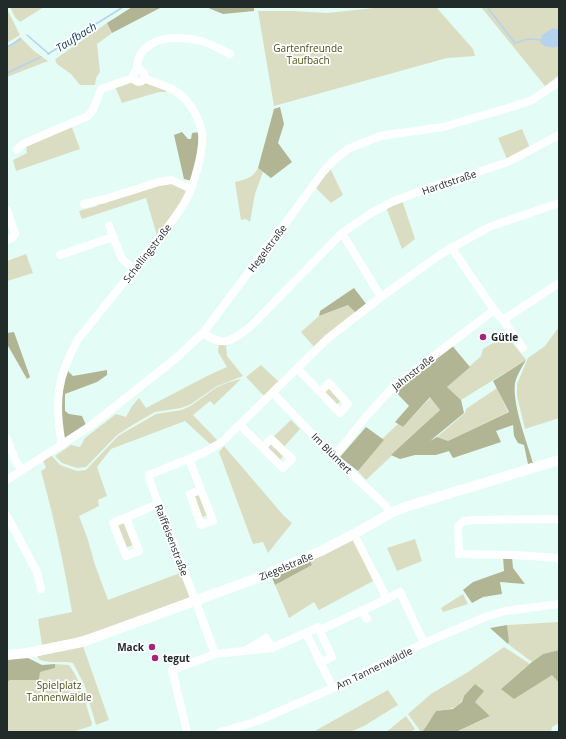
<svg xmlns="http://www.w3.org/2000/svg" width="566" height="739" viewBox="0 0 566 739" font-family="'Open Sans',sans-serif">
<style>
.green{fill:#daddc1}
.forest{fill:#b1b593}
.water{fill:#b6d2ec}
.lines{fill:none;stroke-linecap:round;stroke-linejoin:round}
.stream{stroke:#b6d2ec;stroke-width:1.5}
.minor{stroke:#fff;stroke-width:8}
.major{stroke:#fff;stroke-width:10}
.poi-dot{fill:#a1267a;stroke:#fff;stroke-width:1.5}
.labels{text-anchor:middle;stroke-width:3.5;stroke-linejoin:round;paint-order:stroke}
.park-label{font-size:10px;fill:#4b4f17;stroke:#fff}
.street-label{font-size:10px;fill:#212b29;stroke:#fff}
.poi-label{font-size:10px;font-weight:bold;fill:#212b29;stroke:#fff;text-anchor:start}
.water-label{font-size:11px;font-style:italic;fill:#063759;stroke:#fff}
</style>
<rect width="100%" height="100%" fill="#e3fdf6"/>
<g class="green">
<path d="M 10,7 L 44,7 L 20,22 L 15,17 Z"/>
<path d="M 383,7 L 436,7 L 473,49 L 475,56 L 447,58 L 274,106 L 258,11 L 293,11 L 327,13 Z"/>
<path d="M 481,7 L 559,7 L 559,29 L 553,28 L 556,47 L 559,46 L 559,75 L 545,86 Z"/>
<path d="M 7,9 L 20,35 L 7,43 Z"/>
<path d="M 107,23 L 112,33 L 97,44 L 100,72 L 96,78 L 95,85 L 80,85 L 71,74 L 57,64 L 55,60 L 57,58 Z"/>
<path d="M 20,37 L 34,51 L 48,61 L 7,77 L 7,48 Z"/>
<path d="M 132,80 L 135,83 L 141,83 L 145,80 L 167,88 L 166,92 L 159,92 L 122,103 L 115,86 Z"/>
<path d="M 71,125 L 80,149 L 16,171 L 13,160 L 27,153 L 26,145 Z"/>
<path d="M 522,129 L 530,148 L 507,159 L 498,138 Z"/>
<path d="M 258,168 L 263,172 L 255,194 L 250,222 L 246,219 L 241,220 L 235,182 C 245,180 253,178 258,168 Z"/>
<path d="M 330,168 L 343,195 L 331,203 L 315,187 Z"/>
<path d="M 172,180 L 191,189 L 158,239 L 146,198 L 82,219 L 79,211 L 97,206 L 96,201 Z"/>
<path d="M 402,200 L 415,239 L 402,249 L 386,207 Z"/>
<path d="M 26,254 L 33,273 L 7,281 L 7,261 Z"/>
<path d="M 348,305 L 357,314 L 315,348 L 301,332 L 319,316 Z"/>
<path d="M 559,327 L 559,418 L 525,429 L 517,396 L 517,384 L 528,358 L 545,346 Z"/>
<path d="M 506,335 L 526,360 L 461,400 L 447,387 L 481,356 L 483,349 Z"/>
<path d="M 219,343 L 226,343 L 227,356 L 243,376 L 217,386 L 191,404 L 181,408 L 155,412 L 134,424 L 117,435 L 86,467 L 77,468 L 62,463 L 55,456 L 71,445 L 80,447 L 85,438 L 116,414 L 126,417 L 132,406 L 139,398 L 146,408 L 209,375 L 227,367 L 218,352 Z"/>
<path d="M 261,365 L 280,383 L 265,397 L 246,377 Z"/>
<path d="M 241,379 L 214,405 L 210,401 L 193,415 L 218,441 L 210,444 L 185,421 L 111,449 L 97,467 L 107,496 L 98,500 L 99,506 L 79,516 L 88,540 L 95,565 L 108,600 L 180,573 L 190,597 L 107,628 L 76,638 L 42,645 L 38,619 L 72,612 C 64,564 54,518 41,471 L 46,468 L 43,460 L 51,455 L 60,465 L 77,471 L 86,470 L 118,436 L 156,414 L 182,410 L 192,405 L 217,387 L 229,382 Z"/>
<path d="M 329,385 L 342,400 L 335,406 L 322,392 Z"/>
<path d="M 497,388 L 508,412 L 448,441 L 437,437 L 465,413 L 466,409 Z"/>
<path d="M 431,397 L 440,410 L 366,480 L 358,471 L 384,440 L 382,439 L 398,424 L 403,427 Z"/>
<path d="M 291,420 L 300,429 L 283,448 L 272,438 Z"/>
<path d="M 271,440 L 285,454 L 278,462 L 264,448 Z"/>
<path d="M 224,446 L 284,516 L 292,523 L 268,553 L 263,542 L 253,544 L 219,452 Z"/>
<path d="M 200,493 L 208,515 L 200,518 L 192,496 Z"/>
<path d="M 124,523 L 133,545 L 125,548 L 117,526 Z"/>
<path d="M 354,539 L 373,581 L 319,610 L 314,602 L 289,618 L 275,585 L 312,565 L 310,560 Z"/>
<path d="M 415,539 L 422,561 L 397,571 L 387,548 Z"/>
<path d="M 463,594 L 468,604 L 443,612 L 441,608 Z"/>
<path d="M 559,622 L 559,650 L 543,654 L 532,662 L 508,644 L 509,641 L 507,625 Z"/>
<path d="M 83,646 L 109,720 L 96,725 L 84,684 L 73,663 C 63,660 44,665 38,658 L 38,656 Z"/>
<path d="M 504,647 L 530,664 L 501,689 L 552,675 L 559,683 L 559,723 L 552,727 L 551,732 L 457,732 L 490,716 L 475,702 L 464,696 C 459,710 449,709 436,711 C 431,718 428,728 421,732 L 408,714 L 431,694 L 468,672 Z"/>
<path d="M 55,664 L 69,665 C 82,682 85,703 92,723 L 91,726 L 72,732 L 7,732 L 7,682 L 10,680 L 39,680 L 40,672 L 55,668 Z"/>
<path d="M 388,690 L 398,705 L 364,726 L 350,732 L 313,732 Z"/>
<path d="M 406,716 L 415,729 L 410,732 L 386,732 Z"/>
</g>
<g class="forest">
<path d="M 132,7 L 162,7 L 112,33 L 107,23 Z"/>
<path d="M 206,7 L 254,7 L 254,11 L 223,14 Z"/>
<path d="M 280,107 L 284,124 L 278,143 L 292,162 L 271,178 L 258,168 L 274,109 Z"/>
<path d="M 182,132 L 188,139 L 191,139 L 192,133 L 200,132 L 199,153 L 192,181 L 184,179 L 174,135 Z"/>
<path d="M 354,288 L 367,305 L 357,314 L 348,305 L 319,316 L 320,311 Z"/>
<path d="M 14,332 L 30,377 L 27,379 L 7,344 L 7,333 Z"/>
<path d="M 450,343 L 470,367 L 447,387 L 461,400 L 464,413 L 430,441 L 437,437 L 448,441 L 509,412 L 493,381 L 526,360 C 522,367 517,375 515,383 C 512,404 527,442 533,463 L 528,464 L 524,445 L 518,443 L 514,436 L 513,425 L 496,431 L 501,442 L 453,458 L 449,451 L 436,455 L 415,455 L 400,459 L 391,455 L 440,410 L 430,397 L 403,427 L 395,422 L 409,406 L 392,388 Z"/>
<path d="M 67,370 L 73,376 L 107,370 L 107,375 L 97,382 L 65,394 L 65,411 L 69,414 L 82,416 L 86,425 L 64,440 L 60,408 L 63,385 Z"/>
<path d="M 366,427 L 384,440 L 358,471 L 340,457 Z"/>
<path d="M 503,557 L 512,557 L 513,568 L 525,584 L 500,582 L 502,594 L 483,597 L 472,603 L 463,590 L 473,582 L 504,571 Z"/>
<path d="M 310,560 L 312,565 L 275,585 L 271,575 Z"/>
<path d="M 507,625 L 509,641 L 508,644 L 490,628 Z"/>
<path d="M 559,650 L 559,683 L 552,675 L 514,699 L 501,689 L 532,662 L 543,654 Z"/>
<path d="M 26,657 L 42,665 L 55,664 L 55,668 L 40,672 L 39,680 L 10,680 L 7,682 L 7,659 Z"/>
<path d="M 475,684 L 484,691 L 475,702 L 490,716 L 456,732 L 422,732 C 428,725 431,718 436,711 L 453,709 L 462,702 L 464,696 Z"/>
</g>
<path class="water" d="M 553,28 L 559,29 L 559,46 C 554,49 545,47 540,43 L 542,35 Z"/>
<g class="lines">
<g class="stream">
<path d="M 487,7 L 515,43 L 528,39 L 541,40"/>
<path d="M 27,35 L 49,54"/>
<path d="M 7,47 L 21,39"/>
<path d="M 48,54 L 123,7"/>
<path d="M 7,73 L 41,57"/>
</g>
<g class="minor">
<circle cx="139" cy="76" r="6"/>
<path d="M 137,70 C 137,65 138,59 140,55 C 152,35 182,36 201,41 C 211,44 220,49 230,54"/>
<path d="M 17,149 L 25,143 L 88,116 L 93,110 L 101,89 L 133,78"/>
<path d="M 84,204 L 105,199 L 159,182 L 172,180 L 191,189"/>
<path d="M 7,210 L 15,234 L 12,238 L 7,240"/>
<path d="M 109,226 L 122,259 L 134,269"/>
<path d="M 342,233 L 381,297"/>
<path d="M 451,247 L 494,310 L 503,320 L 559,283"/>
<path d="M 60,255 L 113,237"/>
<path d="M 503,320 L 523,348"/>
<path d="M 203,333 C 223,348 233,341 251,326 L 342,233 L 371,213 L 392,202 L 420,191 L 508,162 L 559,135"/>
<path d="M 297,368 L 340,413 L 348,404 L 329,383 L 320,392"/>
<path d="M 273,393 L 334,457 L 385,505 L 391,513"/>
<path d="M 240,425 L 283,468 L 292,459 L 271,439 L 262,448"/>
<path d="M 7,439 L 16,462 L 22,470"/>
<path d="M 62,445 C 54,402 57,377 78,339 C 97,316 116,292 135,268 C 152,246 172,225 186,200 C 194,185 204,150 202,133 C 200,121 193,107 184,98 C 173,86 158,85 144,78"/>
<path d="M 334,457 L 364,419 L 392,388 L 494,310"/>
<path d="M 189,459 L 213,521 L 201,525 L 190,494 L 201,490"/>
<path d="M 7,480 L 93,424 L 175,359 L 203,333 L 293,213 L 323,172 L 334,160 L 348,149 L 380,136 L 443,127 L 515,106 L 532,100 L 559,82"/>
<path d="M 7,516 L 37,572 L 41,589"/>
<path d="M 126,518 L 139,551 L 126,556 L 113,523 L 158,504"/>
<path d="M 559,519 L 474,520 L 464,521 L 458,526 L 459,554 L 515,555 L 559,558"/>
<path d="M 354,534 L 387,599 L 400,592 L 424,643"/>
<path d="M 362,610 L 367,619"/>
<path d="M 320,630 L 387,599"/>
<path d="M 248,649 L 266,638 L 272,648"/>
<path d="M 215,654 L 272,648 L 306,633"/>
<path d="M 320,663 L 332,657 L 318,627 L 306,633 L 333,688"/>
<path d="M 187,732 L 172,670 L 215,654 C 194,595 170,537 149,478 L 149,475 L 203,453 L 222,442 L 327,339 L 381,297 L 441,254 L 489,227 L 559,203"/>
<path d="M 220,732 L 255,722 L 333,688 L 424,643 L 488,616 L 505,611 L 559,604"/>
</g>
<path class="major" d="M 7,655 L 27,653 L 82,642 L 260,577 L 321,551 L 354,534 L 391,513 L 405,507 L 559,460"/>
</g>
<g class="poi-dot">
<circle cx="483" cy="337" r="4"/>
<circle cx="152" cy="647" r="4"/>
<circle cx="155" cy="658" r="4"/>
</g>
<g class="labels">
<g class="park-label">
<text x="308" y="52">Gartenfreunde<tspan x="308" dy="12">Taufbach</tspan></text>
<text x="59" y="689">Spielplatz<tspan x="59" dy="12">Tannenwäldle</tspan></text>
</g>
<g class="street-label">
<text transform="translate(449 182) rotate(-19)" y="4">Hardtstraße</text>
<text transform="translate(267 248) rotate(-53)" y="4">Hegelstraße</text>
<text transform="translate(147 253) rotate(-52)" y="4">Schellingstraße</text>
<text transform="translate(413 372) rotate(-38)" y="4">Jahnstraße</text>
<text transform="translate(332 453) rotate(45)" y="4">Im Blümert</text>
<text transform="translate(172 540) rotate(69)" y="4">Raiffeisenstraße</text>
<text transform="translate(286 566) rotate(-23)" y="4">Ziegelstraße</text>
<text transform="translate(374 668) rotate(-26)" y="4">Am Tannenwäldle</text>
</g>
<g class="poi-label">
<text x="491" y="341">Gütle</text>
<text x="144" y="651" text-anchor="end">Mack</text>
<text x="163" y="662">tegut</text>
</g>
<g class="water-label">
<text transform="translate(76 37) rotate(-32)" y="4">Taufbach</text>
</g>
</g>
<rect width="566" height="739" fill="none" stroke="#212b29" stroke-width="16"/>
</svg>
